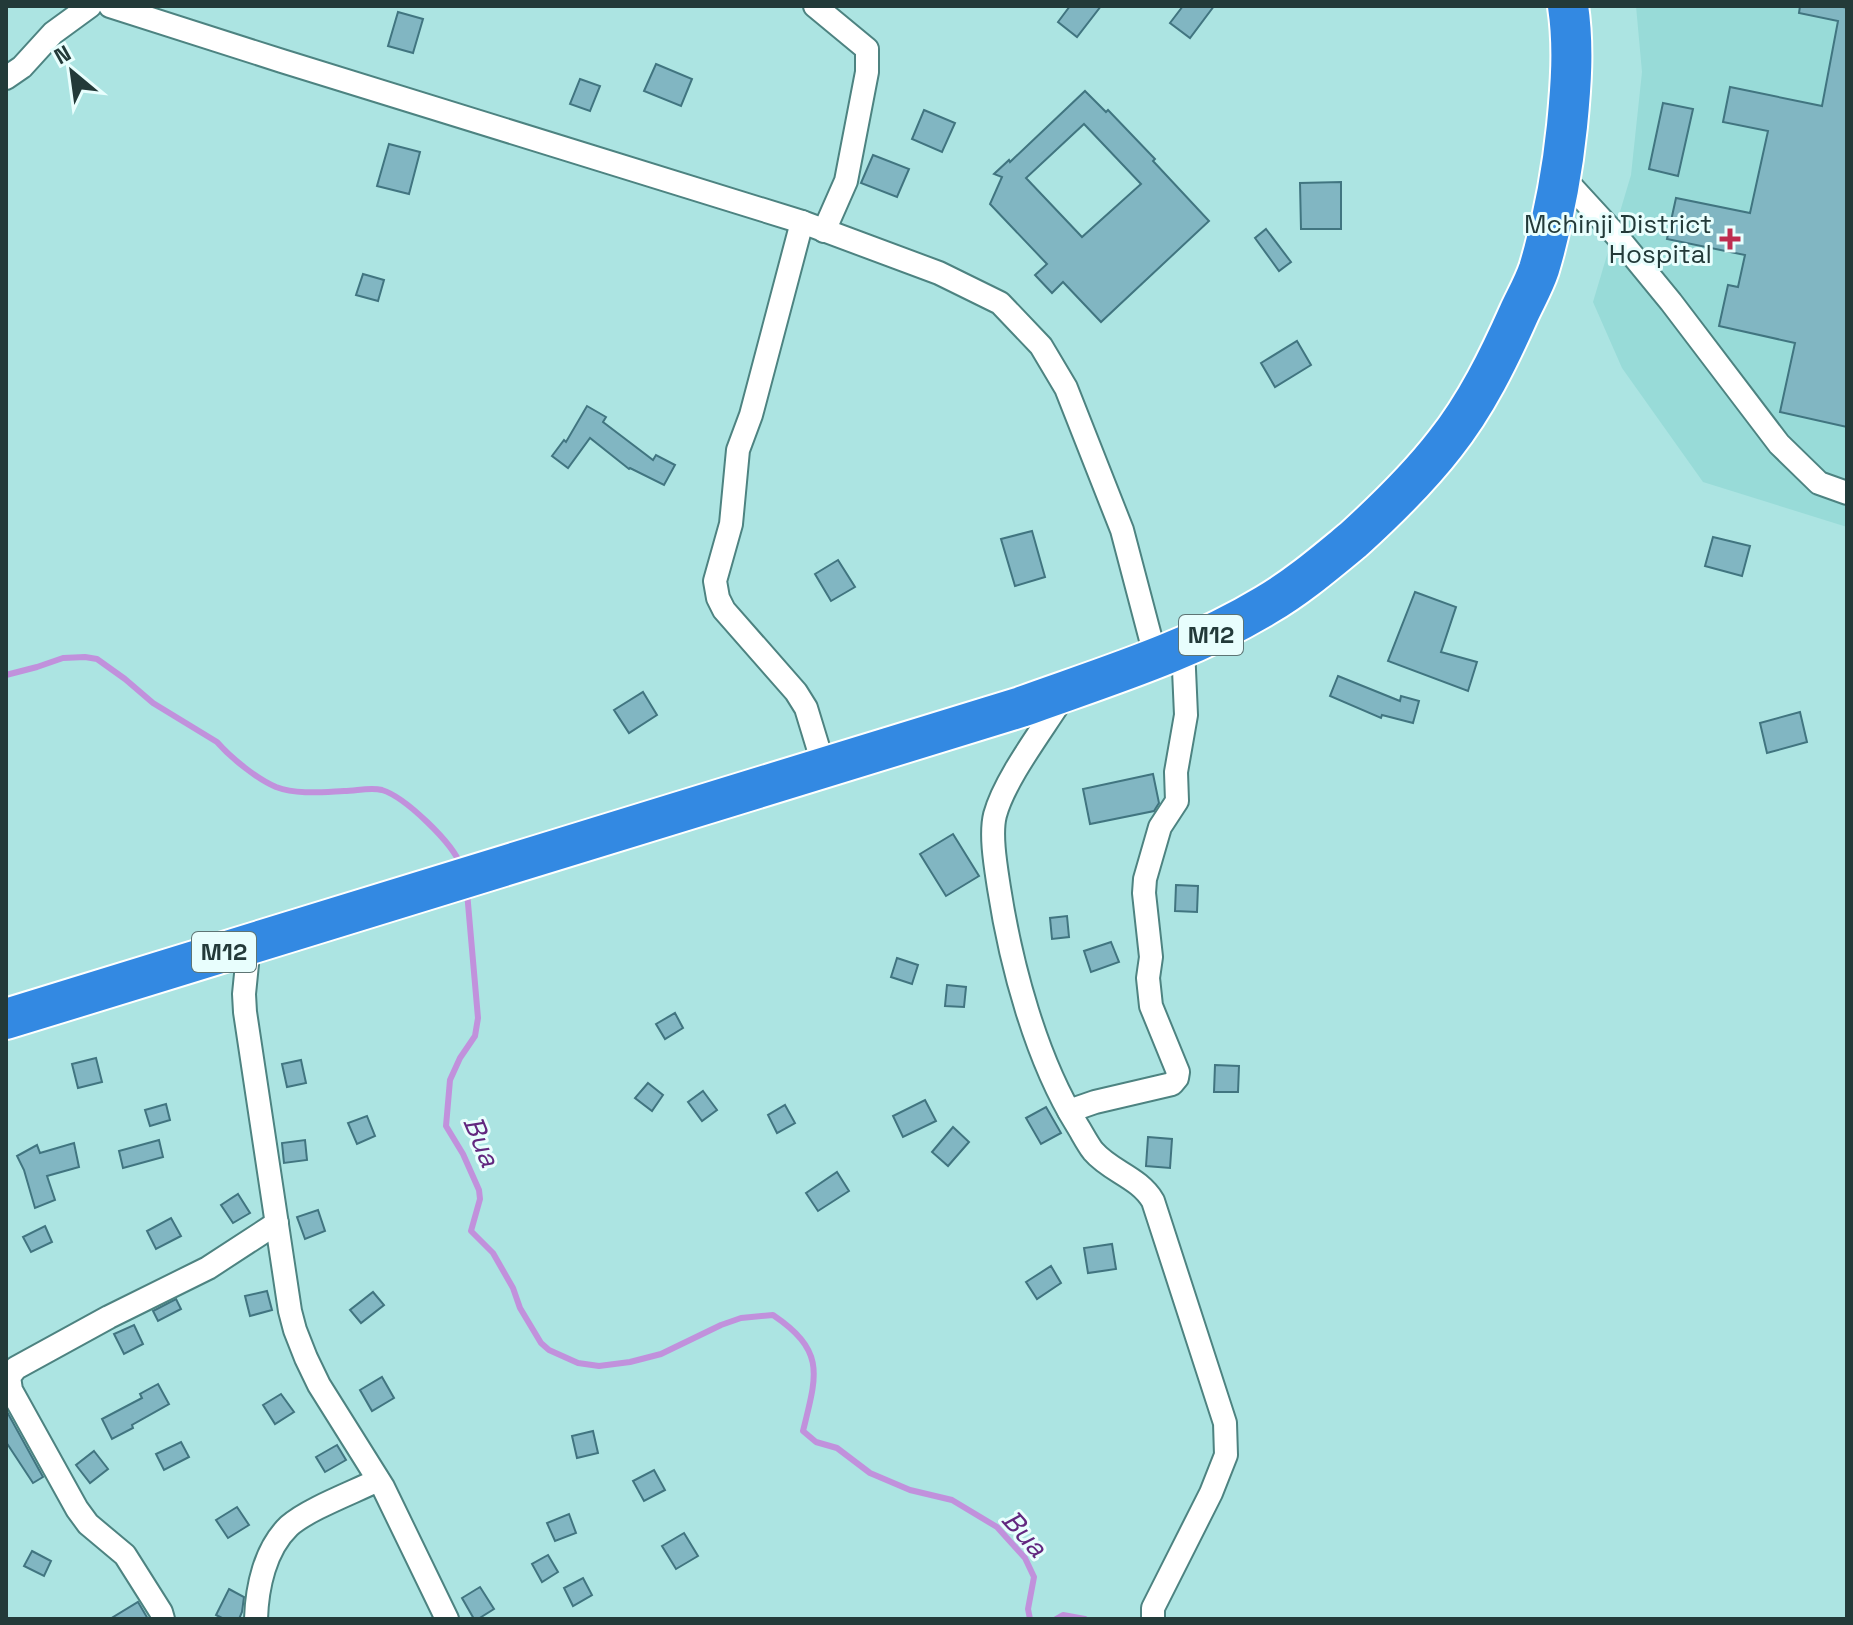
<svg xmlns="http://www.w3.org/2000/svg" width="1853" height="1625" viewBox="0 0 1853 1625" font-family="'Space Grotesk',sans-serif">
<style>
.built{fill:#98dbd8}
.lines{fill:none;stroke-linecap:round;stroke-linejoin:round}
.stream{stroke:#c191dc;stroke-width:6}
.building{fill:#81b6c2;stroke:#417580;stroke-width:2;fill-rule:evenodd}
.street-casing{stroke:#4d8381;stroke-width:26}
.highway-casing{stroke:#fff;stroke-width:44}
.street{stroke:#fff;stroke-width:22}
.highway{stroke:#3389e2;stroke-width:40}
.poi-dot{fill:#be2e50;stroke:#e8fefd;stroke-width:3}
.labels{text-anchor:middle;stroke-width:6;stroke-linejoin:round;paint-order:stroke}
.shield{fill:#e8fefd;stroke:#5e7574;stroke-width:2}
.shield-label{font-size:24px;font-weight:bold;fill:#233a39}
.poi-label{font-size:26px;fill:#233a39;stroke:#e8fefd;text-anchor:end}
.water-label{font-size:28px;font-style:italic;fill:#62277f;stroke:#e8fefd}
</style>
<rect width="100%" height="100%" fill="#ace4e2"/>
<path class="built" d="M 1636,6 L 1847,6 L 1847,527 L 1703,482 L 1622,368 L 1593,302 L 1631,175 L 1642,72 Z"/>
<g class="lines">
<g class="stream">
<path d="M 6,675 L 37,667 L 63,658 L 85,657 L 97,659 L 125,679 L 153,703 L 217,742 C 231,758 257,779 276,787 C 297,795 323,792 344,791 C 356,791 370,787 382,790 C 405,797 453,843 461,866"/>
<path d="M 467,892 L 478,1018 L 475,1036 L 460,1058 L 450,1080 L 446,1126 L 463,1154 L 479,1190 L 480,1199 L 471,1231 L 493,1253 L 513,1288 L 520,1308 L 541,1343 L 549,1350 L 578,1363 L 599,1366 L 630,1362 L 661,1354 L 721,1325 L 741,1318 L 773,1315 C 826,1351 817,1374 803,1431 L 816,1442 L 837,1448 L 870,1473 L 910,1490 L 952,1500 L 997,1527 L 1025,1558 L 1034,1577 L 1028,1609 L 1030,1619"/>
<path d="M 1056,1619 L 1063,1615 L 1085,1619"/>
</g>
</g>
<g class="building">
<path d="M 1070,6 L 1101,6 L 1077,37 L 1058,22 Z"/>
<path d="M 1183,6 L 1214,6 L 1190,38 L 1170,23 Z"/>
<path d="M 1800,6 L 1839,6 L 1847,8 L 1847,427 L 1780,412 L 1795,343 L 1719,326 L 1728,285 L 1738,287 L 1745,255 L 1667,239 L 1676,198 L 1750,213 L 1768,131 L 1723,122 L 1730,87 L 1822,106 L 1838,21 L 1799,13 Z"/>
<path d="M 398,12 L 423,19 L 413,53 L 388,46 Z"/>
<path d="M 656,64 L 692,79 L 681,106 L 644,91 Z"/>
<path d="M 580,79 L 600,86 L 590,111 L 570,104 Z"/>
<path d="M 1085,91 L 1106,112 L 1108,110 L 1155,159 L 1153,161 L 1209,221 L 1101,322 L 1063,282 L 1052,293 L 1035,275 L 1047,264 L 990,204 L 1002,177 L 994,174 L 1009,160 L 1010,162 ZM 1084,124 L 1141,184 L 1082,237 L 1026,178 Z"/>
<path d="M 1663,103 L 1693,109 L 1678,176 L 1649,169 Z"/>
<path d="M 924,110 L 955,123 L 942,152 L 912,139 Z"/>
<path d="M 389,144 L 420,152 L 409,194 L 377,186 Z"/>
<path d="M 873,155 L 909,169 L 897,197 L 861,183 Z"/>
<path d="M 1341,182 L 1341,229 L 1301,229 L 1300,183 Z"/>
<path d="M 1266,229 L 1291,262 L 1279,271 L 1255,238 Z"/>
<path d="M 363,274 L 384,280 L 378,301 L 356,295 Z"/>
<path d="M 1297,341 L 1311,365 L 1275,387 L 1261,363 Z"/>
<path d="M 587,406 L 606,417 L 603,422 L 653,460 L 656,455 L 675,465 L 664,485 L 630,468 L 629,469 L 590,438 L 568,468 L 552,456 L 564,440 L 566,442 Z"/>
<path d="M 1032,531 L 1045,577 L 1015,586 L 1001,539 Z"/>
<path d="M 1713,537 L 1750,546 L 1742,576 L 1705,566 Z"/>
<path d="M 838,560 L 855,587 L 831,601 L 815,574 Z"/>
<path d="M 1415,592 L 1456,607 L 1441,652 L 1477,662 L 1468,691 L 1388,661 Z"/>
<path d="M 1338,676 L 1400,701 L 1401,696 L 1419,701 L 1413,723 L 1382,715 L 1381,718 L 1330,696 Z"/>
<path d="M 643,692 L 657,715 L 629,733 L 614,710 Z"/>
<path d="M 1800,712 L 1807,742 L 1767,753 L 1760,723 Z"/>
<path d="M 1153,774 L 1159,803 L 1154,811 L 1090,824 L 1083,789 Z"/>
<path d="M 953,834 L 979,876 L 946,896 L 920,854 Z"/>
<path d="M 1176,885 L 1198,886 L 1197,912 L 1175,911 Z"/>
<path d="M 1067,916 L 1069,937 L 1052,939 L 1050,918 Z"/>
<path d="M 1111,942 L 1119,962 L 1091,972 L 1084,951 Z"/>
<path d="M 897,958 L 918,965 L 912,984 L 891,977 Z"/>
<path d="M 947,985 L 966,987 L 964,1007 L 945,1006 Z"/>
<path d="M 675,1013 L 683,1028 L 665,1039 L 656,1024 Z"/>
<path d="M 96,1058 L 102,1082 L 78,1088 L 72,1064 Z"/>
<path d="M 301,1060 L 306,1083 L 287,1087 L 282,1064 Z"/>
<path d="M 1215,1065 L 1239,1066 L 1238,1092 L 1214,1092 Z"/>
<path d="M 648,1083 L 663,1095 L 652,1111 L 635,1098 Z"/>
<path d="M 703,1091 L 717,1110 L 702,1121 L 688,1102 Z"/>
<path d="M 925,1100 L 936,1121 L 903,1137 L 893,1116 Z"/>
<path d="M 166,1104 L 170,1120 L 150,1126 L 145,1110 Z"/>
<path d="M 785,1105 L 795,1123 L 777,1133 L 768,1115 Z"/>
<path d="M 1046,1107 L 1061,1133 L 1041,1144 L 1026,1118 Z"/>
<path d="M 367,1116 L 375,1136 L 357,1144 L 348,1123 Z"/>
<path d="M 953,1127 L 969,1142 L 948,1166 L 932,1152 Z"/>
<path d="M 1148,1137 L 1172,1139 L 1170,1168 L 1146,1166 Z"/>
<path d="M 159,1140 L 163,1157 L 123,1168 L 119,1151 Z"/>
<path d="M 305,1140 L 307,1160 L 284,1163 L 282,1143 Z"/>
<path d="M 74,1143 L 79,1167 L 47,1176 L 55,1200 L 35,1208 L 24,1170 L 17,1156 L 37,1145 L 40,1153 Z"/>
<path d="M 837,1172 L 849,1191 L 818,1211 L 806,1193 Z"/>
<path d="M 238,1194 L 250,1213 L 233,1223 L 221,1205 Z"/>
<path d="M 318,1210 L 325,1231 L 305,1239 L 297,1217 Z"/>
<path d="M 171,1218 L 181,1236 L 156,1249 L 147,1231 Z"/>
<path d="M 45,1226 L 52,1242 L 31,1252 L 23,1237 Z"/>
<path d="M 1112,1244 L 1116,1269 L 1088,1273 L 1084,1248 Z"/>
<path d="M 1051,1266 L 1061,1283 L 1037,1299 L 1026,1282 Z"/>
<path d="M 267,1291 L 272,1310 L 250,1316 L 245,1296 Z"/>
<path d="M 373,1292 L 384,1305 L 361,1323 L 350,1310 Z"/>
<path d="M 176,1299 L 181,1309 L 158,1321 L 153,1311 Z"/>
<path d="M 134,1325 L 143,1344 L 124,1354 L 114,1334 Z"/>
<path d="M 382,1377 L 394,1398 L 372,1411 L 360,1390 Z"/>
<path d="M 158,1384 L 169,1404 L 132,1425 L 133,1428 L 112,1439 L 102,1419 L 142,1398 L 140,1394 Z"/>
<path d="M 281,1394 L 294,1412 L 275,1424 L 263,1405 Z"/>
<path d="M 6,1410 L 43,1477 L 33,1483 L 6,1442 Z"/>
<path d="M 593,1431 L 598,1453 L 577,1458 L 572,1436 Z"/>
<path d="M 181,1442 L 189,1457 L 164,1470 L 156,1454 Z"/>
<path d="M 337,1445 L 346,1460 L 325,1472 L 316,1457 Z"/>
<path d="M 94,1451 L 108,1469 L 90,1483 L 76,1465 Z"/>
<path d="M 654,1470 L 665,1490 L 644,1501 L 633,1481 Z"/>
<path d="M 237,1507 L 249,1525 L 228,1538 L 216,1520 Z"/>
<path d="M 569,1514 L 576,1533 L 555,1541 L 547,1523 Z"/>
<path d="M 684,1533 L 698,1556 L 676,1569 L 662,1546 Z"/>
<path d="M 32,1551 L 51,1561 L 44,1576 L 24,1566 Z"/>
<path d="M 548,1555 L 558,1572 L 542,1582 L 532,1564 Z"/>
<path d="M 583,1578 L 592,1595 L 573,1606 L 564,1588 Z"/>
<path d="M 480,1587 L 494,1609 L 478,1619 L 474,1619 L 462,1598 Z"/>
<path d="M 229,1589 L 244,1597 L 242,1612 L 239,1619 L 224,1619 L 216,1615 Z"/>
<path d="M 138,1602 L 148,1619 L 110,1619 Z"/>
</g>
<g class="lines">
<defs>
<g id="street">
<path d="M 110,6 L 282,61 L 802,222 L 939,273 L 1000,303 L 1041,346 L 1066,388 L 1122,530 L 1156,659"/>
<path d="M 815,6 L 867,49 L 867,72 L 846,181 L 824,231"/>
<path d="M 6,78 L 22,67 L 53,33 L 90,6"/>
<path d="M 1560,174 L 1616,235 L 1671,302 L 1779,444 L 1819,483 L 1847,493"/>
<path d="M 802,222 L 751,415 L 738,450 L 731,524 L 715,581 L 718,598 L 724,610 L 796,692 L 806,708 L 824,767"/>
<path d="M 1065,694 C 1044,728 1005,778 995,815 C 990,835 996,868 999,888 C 1011,965 1036,1059 1077,1125 C 1082,1133 1087,1143 1093,1151 C 1111,1172 1139,1177 1153,1201 L 1225,1423 L 1226,1455 L 1211,1493 L 1153,1608 L 1153,1619"/>
<path d="M 249,944 L 244,994 L 245,1012 L 290,1311 L 295,1330 L 306,1358 L 319,1385 L 383,1487 L 447,1619"/>
<path d="M 1069,1111 L 1095,1102 L 1172,1084 L 1177,1078 L 1178,1072 L 1151,1006 L 1148,978 L 1151,957 L 1144,893 L 1145,879 L 1160,827 L 1177,801 L 1176,772 L 1186,715 L 1183,647"/>
<path d="M 163,1619 L 161,1612 L 125,1555 L 88,1524 L 77,1509 L 11,1390 L 9,1377 L 16,1368 L 109,1317 L 208,1268 L 277,1223"/>
<path d="M 256,1619 C 257,1587 265,1549 289,1526 C 308,1509 354,1492 378,1480"/>
</g>
<path id="highway" d="M 6,1019 L 1021,707 C 1104,677 1190,651 1266,605 C 1297,587 1325,563 1353,540 C 1386,510 1418,479 1445,444 C 1476,405 1499,358 1519,313 C 1526,298 1534,284 1539,269 C 1553,222 1562,174 1567,126 C 1571,86 1574,46 1568,6"/>
</defs>
<use href="#street" class="street-casing"/>
<use href="#highway" class="highway-casing"/>
<use href="#street" class="street"/>
<use href="#highway" class="highway"/>
</g>
<path class="poi-dot" d="M1726 227h8v8h8v8h-8v8h-8v-8h-8v-8h8z"/>
<g class="labels">
<g class="shield">
<rect x="1179" y="615" width="64" height="40" rx="6"/>
<rect x="192" y="932" width="64" height="40" rx="6"/>
</g>
<g class="shield-label">
<text x="1211" y="643">M12</text>
<text x="224" y="960">M12</text>
</g>
<g class="poi-label">
<text x="1712" y="233">Mchinji District<tspan x="1712" dy="30">Hospital</tspan></text>
</g>
<g class="water-label">
<text transform="translate(482 1141) rotate(67)" y="10">Bua</text>
<text transform="translate(1025 1533) rotate(48)" y="10">Bua</text>
</g>
</g>
<rect width="1853" height="1625" fill="none" stroke="#233a39" stroke-width="16"/>
<g transform="translate(72 72) rotate(331)" stroke="#e8fefd" stroke-width="6" paint-order="stroke">
<path d="M0-6L14 30L0 20L-14 30Z" fill="#233a39"/>
<text y="-12" font-size="22" font-weight="bold" text-anchor="middle" fill="#233a39">N</text>
</g>
</svg>
